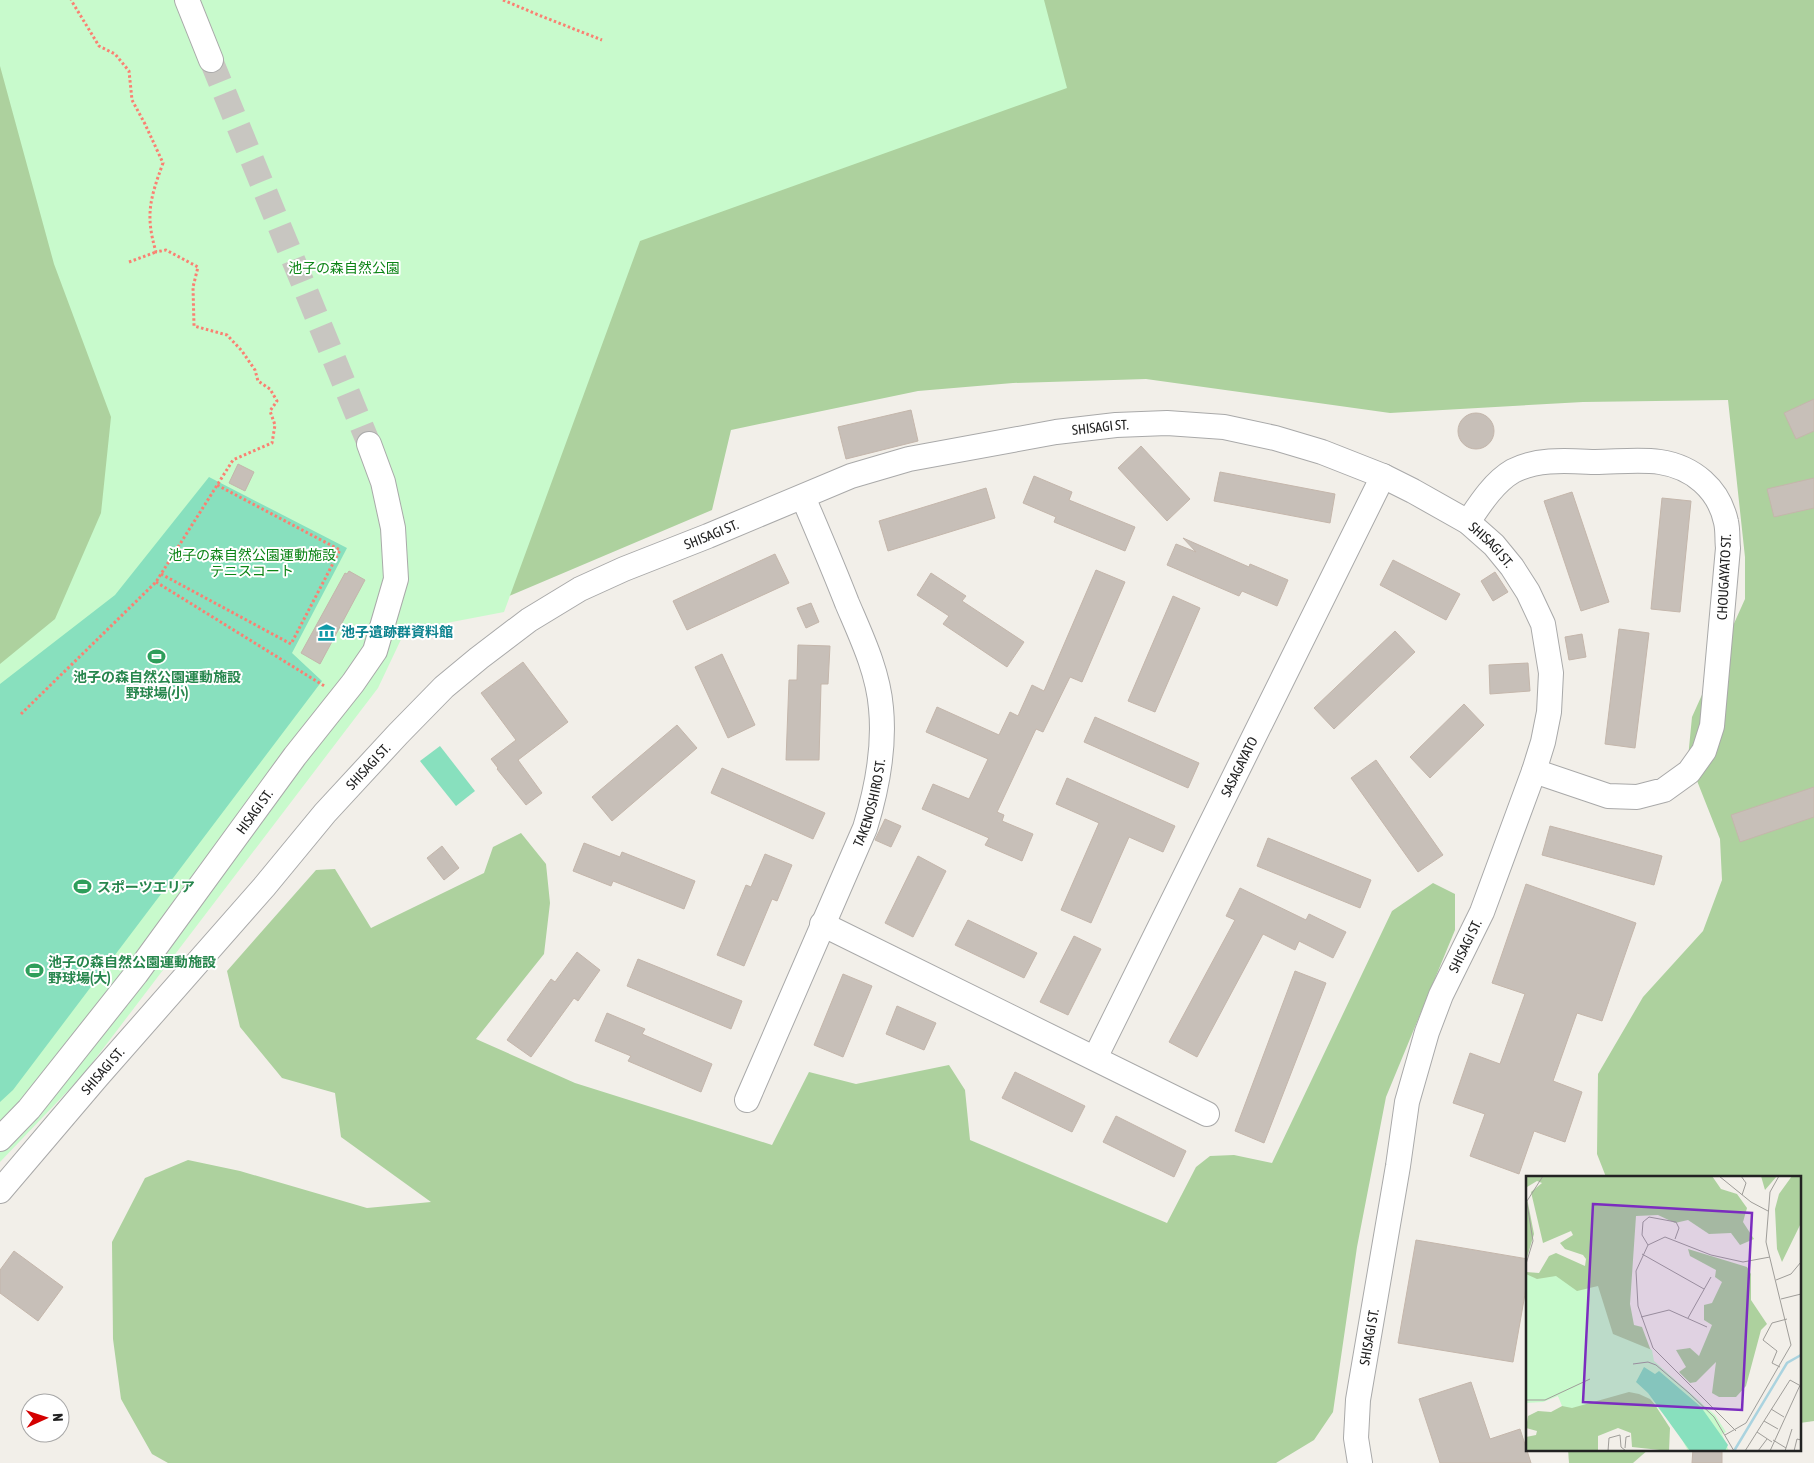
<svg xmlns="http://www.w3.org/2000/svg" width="1814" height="1463" viewBox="0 0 1814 1463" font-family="'Asap Condensed','Noto Sans JP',sans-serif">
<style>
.forest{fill:#add19e}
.park{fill:#c8facc}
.pitch{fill:#88e0be}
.building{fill:#c7bfb8;stroke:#c4b6ab}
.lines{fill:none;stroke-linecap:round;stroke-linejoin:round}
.minor-tunnel{stroke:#c8c6c1;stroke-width:24;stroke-dasharray:24 12;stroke-linecap:butt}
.minor-casing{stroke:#a9a9a9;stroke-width:26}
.path{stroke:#fa8072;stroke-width:3;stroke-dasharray:2.5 2.5;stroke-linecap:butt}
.minor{stroke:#fff;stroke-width:24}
.labels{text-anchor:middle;stroke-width:4;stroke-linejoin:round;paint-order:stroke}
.park-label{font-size:14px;fill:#0c8416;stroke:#fff}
.street-label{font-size:14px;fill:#222;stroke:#fff}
.culture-label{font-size:14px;font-weight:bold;fill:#0d838f;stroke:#fff;text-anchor:start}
.leisure-label{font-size:14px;font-weight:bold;fill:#27864d;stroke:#fff;text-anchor:start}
.inset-river{fill:none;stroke:#aad3df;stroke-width:2.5}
.inset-road{fill:none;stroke:#9f9d99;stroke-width:1}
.view{fill:#7b2cbf;fill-opacity:0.15;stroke:#7b2cbf;stroke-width:2.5}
.inset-edge{fill:none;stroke:#222;stroke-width:2.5}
</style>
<rect width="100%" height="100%" fill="#f2efe9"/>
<g class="forest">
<path d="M 0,0 L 1814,0 L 1814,1421 L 1800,1423 L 1800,1177 L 1606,1177 L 1597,1154 L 1598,1074 L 1643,997 L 1703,931 L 1722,880 L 1720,839 L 1688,758 L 1692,717 L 1745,599 L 1745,557 L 1728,400 L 1583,402 L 1390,413 L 1146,379 L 1013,383 L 918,391 L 731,430 L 712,510 L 500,600 L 102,599 L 0,677 Z"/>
<path d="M 521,833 L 546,864 L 550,903 L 544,954 L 476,1039 L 575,1083 L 772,1145 L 809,1072 L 856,1084 L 949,1065 L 965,1090 L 970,1140 L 1167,1223 L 1196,1167 L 1210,1156 L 1234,1155 L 1272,1163 L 1392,911 L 1433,883 L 1455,894 L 1455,930 L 1386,1097 L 1357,1247 L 1333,1412 L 1314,1440 L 1276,1463 L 168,1463 L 152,1454 L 121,1399 L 113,1339 L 112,1242 L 145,1178 L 188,1160 L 240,1171 L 367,1208 L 431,1202 L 341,1137 L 335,1093 L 282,1078 L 240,1027 L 227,971 L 316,870 L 335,869 L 371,928 L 484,873 L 493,847 Z"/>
<path d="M 1568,1449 L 1649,1449 L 1633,1463 L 1569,1463 Z"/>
</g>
<path class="park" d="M 0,0 L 1044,0 L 1067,88 L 640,241 L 504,612 L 405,631 L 378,688 L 83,1075 L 0,1162 L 0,664 L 55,619 L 101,513 L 111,417 L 54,264 L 0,66 Z"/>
<g class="pitch">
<path d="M 209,477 L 347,548 L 292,653 L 322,681 L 13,1090 L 0,1102 L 0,684 L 115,595 Z"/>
<path d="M 440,746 L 475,791 L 456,806 L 420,761 Z"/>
</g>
<g class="building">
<path d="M 1814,399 L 1814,431 L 1796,439 L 1784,413 Z"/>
<path d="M 911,410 L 918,441 L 846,459 L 838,427 Z"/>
<circle cx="1476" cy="431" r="18"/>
<path d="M 1141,446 L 1190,499 L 1167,521 L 1118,468 Z"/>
<path d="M 238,464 L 254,472 L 245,491 L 229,483 Z"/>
<path d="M 1220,472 L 1335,494 L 1330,523 L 1214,501 Z"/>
<path d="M 1034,476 L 1072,492 L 1069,500 L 1135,527 L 1125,551 L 1054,522 L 1056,517 L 1023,503 Z"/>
<path d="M 1814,478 L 1814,508 L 1774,517 L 1767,489 Z"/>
<path d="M 986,488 L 995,518 L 888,551 L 879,521 Z"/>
<path d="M 1572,492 L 1609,602 L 1581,611 L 1544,501 Z"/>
<path d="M 1662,498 L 1691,501 L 1680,612 L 1651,609 Z"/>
<path d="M 1183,538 L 1249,567 L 1250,564 L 1288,580 L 1277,606 L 1242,591 L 1239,596 L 1167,565 L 1176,544 L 1196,552 Z"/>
<path d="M 775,554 L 789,583 L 687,630 L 673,601 Z"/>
<path d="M 1393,560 L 1460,594 L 1446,620 L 1380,585 Z"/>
<path d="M 1096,570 L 1125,582 L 1082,682 L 1070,677 L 1043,732 L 1036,729 L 997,812 L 1004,815 L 1002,821 L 1033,834 L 1022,861 L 985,845 L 989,838 L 922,809 L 933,784 L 969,799 L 988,759 L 926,732 L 937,707 L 999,735 L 1010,712 L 1018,716 L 1032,685 L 1044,691 Z"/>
<path d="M 349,571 L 365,580 L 320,664 L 301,653 L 345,573 L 347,574 Z"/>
<path d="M 1495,572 L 1508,592 L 1493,601 L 1481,581 Z"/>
<path d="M 931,573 L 966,596 L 962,601 L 1024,642 L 1007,667 L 943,624 L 949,616 L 917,595 Z"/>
<path d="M 1173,596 L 1200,608 L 1155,712 L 1128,701 Z"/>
<path d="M 811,603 L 819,622 L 806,628 L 797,608 Z"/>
<path d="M 1619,629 L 1649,633 L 1635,748 L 1605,744 Z"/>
<path d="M 1395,631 L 1415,652 L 1334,729 L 1314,708 Z"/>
<path d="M 1582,634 L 1586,657 L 1569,660 L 1565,637 Z"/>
<path d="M 798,645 L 830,646 L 828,684 L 821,684 L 819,760 L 786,760 L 789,680 L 797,680 Z"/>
<path d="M 722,654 L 755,725 L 728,738 L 695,667 Z"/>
<path d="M 523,662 L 568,722 L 518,760 L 542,793 L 526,805 L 497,769 L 498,768 L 491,759 L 516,740 L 481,693 Z"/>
<path d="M 1528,663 L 1530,691 L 1490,694 L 1489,665 Z"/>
<path d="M 1464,704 L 1484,725 L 1430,778 L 1410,757 Z"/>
<path d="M 1095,717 L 1199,763 L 1188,788 L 1084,742 Z"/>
<path d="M 677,725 L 697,748 L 612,821 L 592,797 Z"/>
<path d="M 1376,760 L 1443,855 L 1418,872 L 1351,778 Z"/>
<path d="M 722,768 L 825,813 L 813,839 L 711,793 Z"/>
<path d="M 1067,778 L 1175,826 L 1163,852 L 1129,837 L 1091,923 L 1061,910 L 1099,823 L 1056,804 Z"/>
<path d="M 1814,787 L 1814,817 L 1740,842 L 1731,815 Z"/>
<path d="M 885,819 L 901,826 L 891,847 L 875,840 Z"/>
<path d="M 1550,826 L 1662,856 L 1654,885 L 1542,855 Z"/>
<path d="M 1268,838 L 1371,880 L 1360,908 L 1257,866 Z"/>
<path d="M 584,843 L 620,857 L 622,852 L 695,881 L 684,909 L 613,881 L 611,886 L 573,871 Z"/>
<path d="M 442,846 L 459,868 L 444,880 L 427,858 Z"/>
<path d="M 765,854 L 792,865 L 777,901 L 772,899 L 744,966 L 717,955 L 746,885 L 751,887 Z"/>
<path d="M 918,856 L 946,871 L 913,937 L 885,923 Z"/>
<path d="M 1526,884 L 1636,923 L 1602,1021 L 1577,1013 L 1553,1081 L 1582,1092 L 1565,1142 L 1534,1131 L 1519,1174 L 1470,1156 L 1485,1114 L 1453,1103 L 1470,1053 L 1500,1064 L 1525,994 L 1492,983 Z"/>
<path d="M 1240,888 L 1306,920 L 1309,914 L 1346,932 L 1333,958 L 1299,941 L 1295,950 L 1263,934 L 1197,1057 L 1169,1042 L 1235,920 L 1226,916 Z"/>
<path d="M 968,920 L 1037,953 L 1024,978 L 955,945 Z"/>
<path d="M 1074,936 L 1101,949 L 1068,1015 L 1040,1002 Z"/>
<path d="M 577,952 L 600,970 L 578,1001 L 574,998 L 531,1057 L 507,1040 L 551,979 L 555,982 Z"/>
<path d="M 638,959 L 742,1001 L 731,1029 L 627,986 Z"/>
<path d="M 1295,971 L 1326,983 L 1264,1143 L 1235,1131 Z"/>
<path d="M 843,974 L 872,986 L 843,1057 L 814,1045 Z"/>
<path d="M 897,1006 L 936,1023 L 924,1050 L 886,1034 Z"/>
<path d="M 607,1013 L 645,1029 L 642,1034 L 712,1064 L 701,1092 L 628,1061 L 631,1056 L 595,1041 Z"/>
<path d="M 1015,1072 L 1085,1106 L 1072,1132 L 1002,1098 Z"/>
<path d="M 1116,1116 L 1186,1151 L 1174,1177 L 1103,1142 Z"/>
<path d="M 1416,1240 L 1528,1259 L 1528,1277 L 1513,1362 L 1398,1343 Z"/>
<path d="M 14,1251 L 63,1287 L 38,1321 L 0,1293 L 0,1270 Z"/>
<path d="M 1471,1382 L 1490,1439 L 1520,1429 L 1531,1463 L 1440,1463 L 1419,1399 Z"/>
<path d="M 1693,1449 L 1722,1449 L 1722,1463 L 1692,1463 Z"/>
</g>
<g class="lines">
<path class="minor-tunnel" d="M 211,60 L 369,444"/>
<defs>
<g id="minor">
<path d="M 187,0 L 211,60"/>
<path d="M 1468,522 C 1480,504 1494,482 1513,471 C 1538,458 1569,461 1595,462 C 1616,462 1639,459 1660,462 C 1693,467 1719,489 1726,522 C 1728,530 1727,540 1728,548 L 1712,726 L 1704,751 L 1689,772 L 1664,790 L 1637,797 L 1608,796 L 1534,771"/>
<path d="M 822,924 L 1207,1114"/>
<path id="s1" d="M 1095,1058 L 1383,476"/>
<path id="s2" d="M 747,1100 L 865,828 C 877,789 885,749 881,708 C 878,671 861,636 847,603 C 833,567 818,532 803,497"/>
<path id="s3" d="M 0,1139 L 29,1109 L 136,974 L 295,756 L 353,683 L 375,651 L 396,579 L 393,528 L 383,482 L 369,444"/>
<path id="s4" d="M 0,1191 L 97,1077 L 264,887 L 325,813 L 398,734 L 444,687 L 479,658 L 529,620 L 580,589 L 624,569 L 708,536 L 851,476 L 909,459 L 1056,432 L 1116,425 L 1167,423 L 1224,427 L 1275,438 L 1322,452 L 1383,476 L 1413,491 L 1468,522 L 1494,545 L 1512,567 L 1528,592 L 1543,624 L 1551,673 L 1549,712 L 1543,742 L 1534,771 L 1482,912 L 1441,995 L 1427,1032 L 1407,1102 L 1398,1166 L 1358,1400 L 1356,1438 L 1360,1463"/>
</g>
</defs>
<use href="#minor" class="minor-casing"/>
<g class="path">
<path d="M 503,0 L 541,16 L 602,40"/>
<path d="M 129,262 L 156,252"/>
<path d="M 161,574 L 291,644 L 340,550 L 217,485"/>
<path d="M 156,582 L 326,687"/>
<path d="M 21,714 L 156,582 L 233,460 L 272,443 L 275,425 L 270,411 L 277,401 L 270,389 L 258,381 L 255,370 L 242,351 L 227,335 L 194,326 L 193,287 L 198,267 L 166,250 L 156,252 C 145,215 150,199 163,163 L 145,124 L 132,100 L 129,71 L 115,54 L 99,46 L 71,0"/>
</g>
<use href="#minor" class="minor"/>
</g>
<defs>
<symbol id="museum-bare" viewBox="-9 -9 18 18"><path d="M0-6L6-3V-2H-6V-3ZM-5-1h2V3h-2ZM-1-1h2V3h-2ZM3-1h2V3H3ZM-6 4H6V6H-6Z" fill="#0f9aa8" stroke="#fff" stroke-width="2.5" paint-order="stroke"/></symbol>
<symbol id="stadium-bare" viewBox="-9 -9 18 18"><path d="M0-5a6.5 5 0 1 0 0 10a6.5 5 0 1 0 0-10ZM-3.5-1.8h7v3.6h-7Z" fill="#2e9e5b" stroke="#fff" stroke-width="2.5" paint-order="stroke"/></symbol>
</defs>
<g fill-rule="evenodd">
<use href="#museum-bare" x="314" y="620" width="25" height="25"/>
<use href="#stadium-bare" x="144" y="644" width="25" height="25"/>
<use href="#stadium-bare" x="70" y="874" width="25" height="25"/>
<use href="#stadium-bare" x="22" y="958" width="25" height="25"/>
</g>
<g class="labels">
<g class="park-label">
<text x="344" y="273">池子の森自然公園</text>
<text x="252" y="560">池子の森自然公園運動施設<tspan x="252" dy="16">テニスコート</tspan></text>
</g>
<g class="street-label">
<text dy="5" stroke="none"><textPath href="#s4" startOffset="1388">SHISAGI ST.</textPath></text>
<text dy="5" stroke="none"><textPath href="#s4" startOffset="982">SHISAGI ST.</textPath></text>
<text dy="5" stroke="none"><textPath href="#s4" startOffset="1808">SHISAGI ST.</textPath></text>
<text transform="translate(1724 577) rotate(-87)" y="5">CHOUGAYATO ST.</text>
<text dy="5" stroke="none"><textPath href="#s4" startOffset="562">SHISAGI ST.</textPath></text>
<text dy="5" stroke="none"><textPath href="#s1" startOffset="325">SASAGAYATO</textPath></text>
<text dy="5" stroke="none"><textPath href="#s2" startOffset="322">TAKENOSHIRO ST.</textPath></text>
<text dy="5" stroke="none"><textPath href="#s3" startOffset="415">HISAGI ST.</textPath></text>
<text transform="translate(1465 946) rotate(-64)" y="5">SHISAGI ST.</text>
<text dy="5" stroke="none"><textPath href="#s4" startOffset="158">SHISAGI ST.</textPath></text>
<text transform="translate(1369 1337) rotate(-80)" y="5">SHISAGI ST.</text>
</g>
<g class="culture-label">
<text x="341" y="637">池子遺跡群資料館</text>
</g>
<g class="leisure-label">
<text x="157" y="682" text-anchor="middle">池子の森自然公園運動施設<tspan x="157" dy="16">野球場(小)</tspan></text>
<text x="97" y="892">スポーツエリア</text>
<text x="48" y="967">池子の森自然公園運動施設<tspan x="48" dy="16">野球場(大)</tspan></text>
</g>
</g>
<g transform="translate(1526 1176)">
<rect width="275" height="275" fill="#f2efe9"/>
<path d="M 0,0 L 186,0 L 195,13 L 211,18 L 221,32 L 217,46 L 228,63 L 214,69 L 205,57 L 183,58 L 162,44 L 149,47 L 132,39 L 110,40 L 104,128 L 108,149 L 116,151 L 125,175 L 122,218 L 144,252 L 143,275 L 106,271 L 105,257 L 92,252 L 72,260 L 72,275 L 0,275 L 0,261 L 10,259 L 11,255 L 0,252 L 2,240 L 12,235 L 25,236 L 38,229 L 0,170 L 0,96 L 13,97 L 23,80 L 30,77 L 59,90 L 60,83 L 57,79 L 39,73 L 34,67 L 47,59 L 45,55 L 17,67 L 5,16 L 16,7 L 11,5 L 1,11 ZM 235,0 L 251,0 L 239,14 ZM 266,0 L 275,0 L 275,47 L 256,86 L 251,73 L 249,33 L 253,18 ZM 0,17 L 8,58 L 0,85 ZM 162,73 L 221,91 L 225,98 L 225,124 L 241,148 L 235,154 L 220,210 L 210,221 L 193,221 L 186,217 L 190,186 L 170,206 L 164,207 L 153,196 L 160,191 L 150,174 L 164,172 L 173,180 L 186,149 L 178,144 L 178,129 L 186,127 L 196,106 L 189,101 L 190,94 L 164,80 Z" fill="#add19e"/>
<path d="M 0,98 L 11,103 L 30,100 L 51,115 L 72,110 L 87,158 L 126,174 L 128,185 L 189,239 L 200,256 L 196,258 L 203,275 L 162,275 L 150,252 L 124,223 L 113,218 L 103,216 L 46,232 L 36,230 L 32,220 L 17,226 L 0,227 Z" fill="#c8facc"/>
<path d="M 118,191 L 129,198 L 133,195 L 175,231 L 202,269 L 199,275 L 164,275 L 122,217 L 110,206 Z" fill="#88e0be"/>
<path class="inset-river" d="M 208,275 L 261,187 L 275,179"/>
<path class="inset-road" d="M 193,0 L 225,26 L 242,35M 215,0 L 220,7 L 216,19M 0,21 L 7,65 L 0,88M 1,25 L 17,0M 122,69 L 116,59 L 117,46 L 123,41 L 150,46 L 153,52 L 149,63M 116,78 L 178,113M 250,104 L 265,98 L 275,86M 255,123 L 275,118M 115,141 L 143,134 L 181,151M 162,142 L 185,101M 107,188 L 122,186 L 130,189 L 163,217 L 188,241 L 208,275M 254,191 L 246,187 L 251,175 L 237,164 L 246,147 L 261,143M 0,224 L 19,224 L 64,203M 245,233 L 258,241M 238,245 L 252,253M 210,255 L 127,172 L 112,130 L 110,95 L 122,69 L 139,61 L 185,79 L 217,86 L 244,81M 231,256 L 246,266M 199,259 L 220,247 L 265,169 L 240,66 L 244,16 L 253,0M 247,264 L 260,272M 99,272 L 100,261 L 104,260M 82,275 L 83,262 L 94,259 L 95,271 L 100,275M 219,275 L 264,204 L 273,209M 232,275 L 241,263M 244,275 L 275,207M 259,275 L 266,253M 268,275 L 271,263 L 275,264"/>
<path class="view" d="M 67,28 L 226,37 L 216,234 L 57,226 Z"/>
<rect width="275" height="275" class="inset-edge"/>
</g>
<g transform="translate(45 1418) rotate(87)"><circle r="24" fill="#ffffff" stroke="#a7a7a7"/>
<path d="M0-4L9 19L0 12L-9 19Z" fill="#d40000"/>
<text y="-8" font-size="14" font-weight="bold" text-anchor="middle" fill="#222222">N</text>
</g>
</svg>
